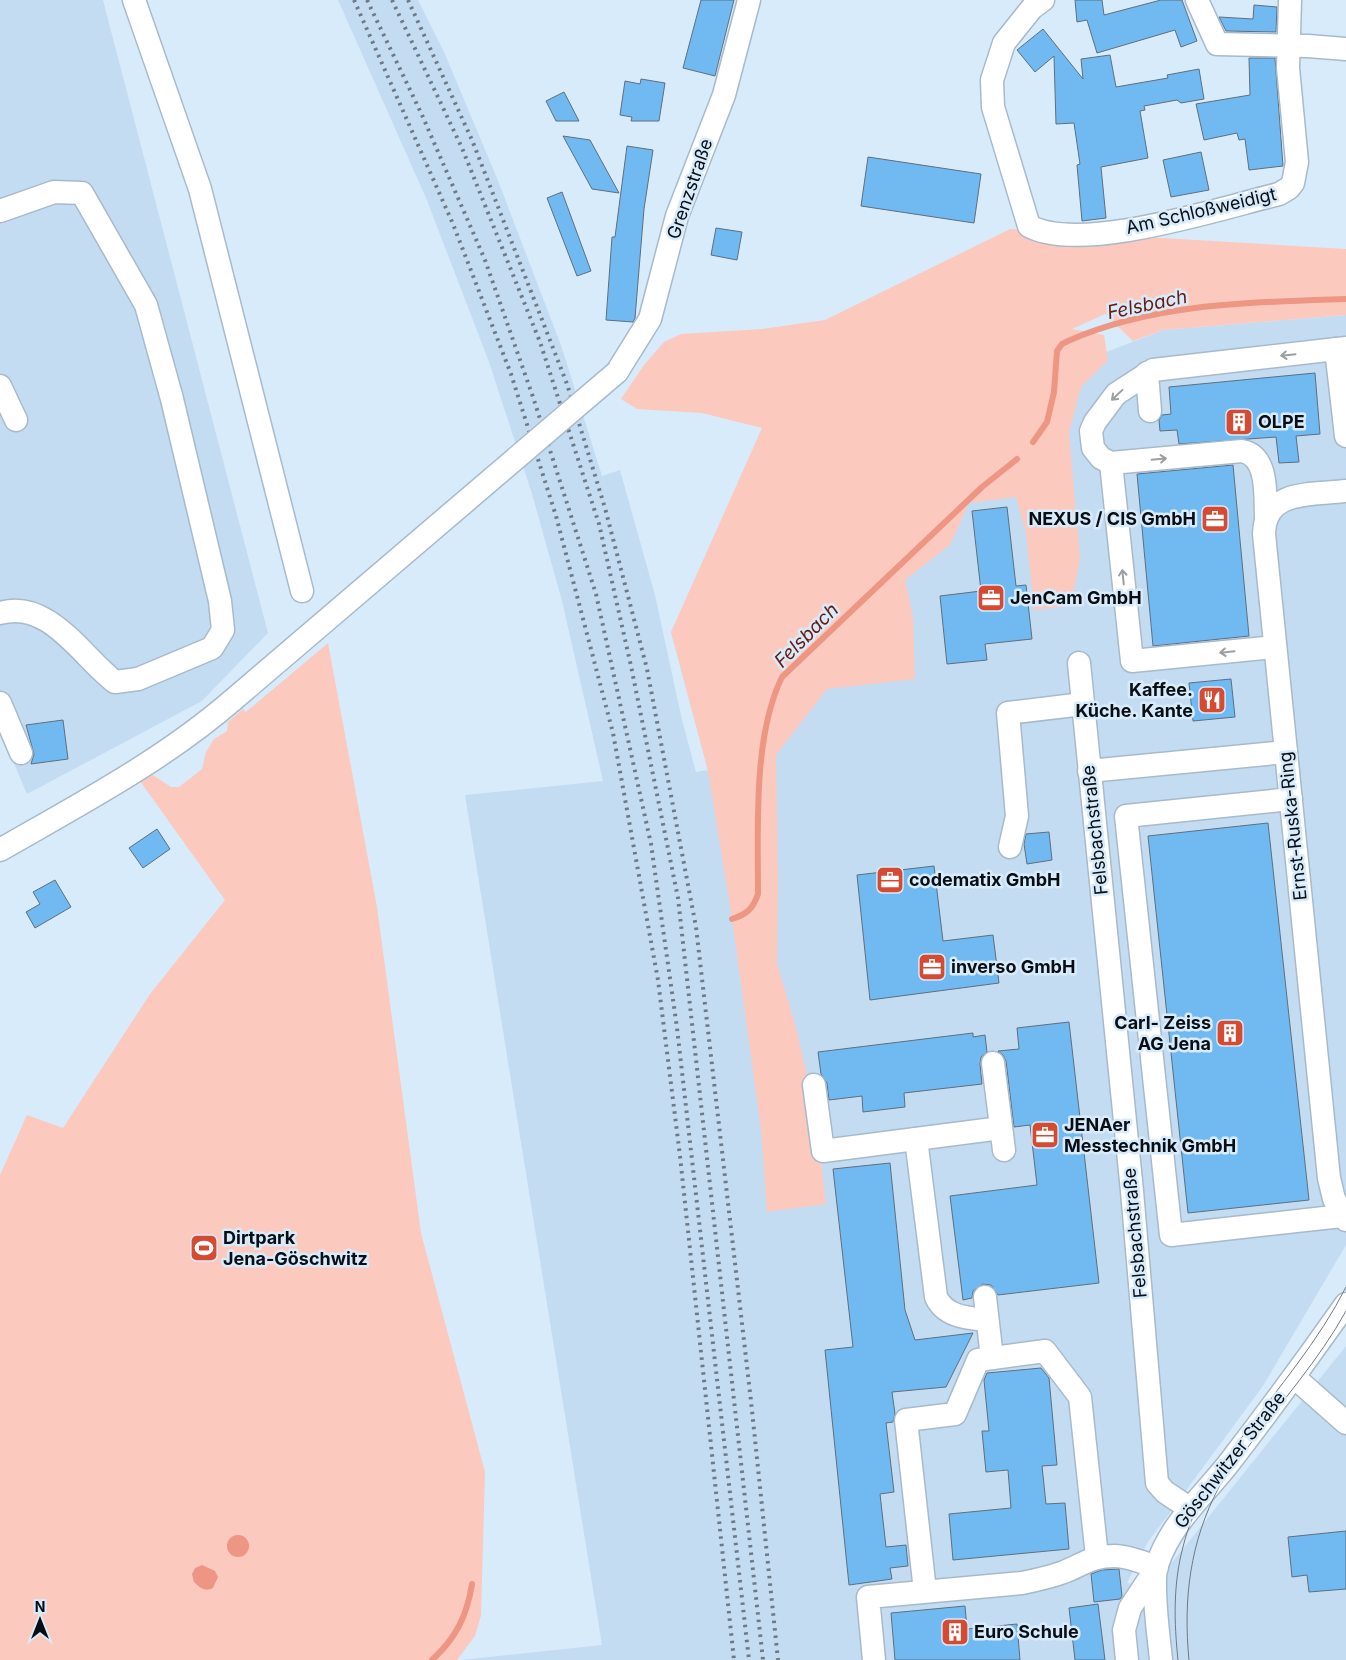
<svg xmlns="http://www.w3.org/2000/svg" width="1346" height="1660" viewBox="0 0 1346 1660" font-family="Inter,sans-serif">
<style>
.built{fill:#c4dcf2}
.green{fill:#fcc9bf}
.water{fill:#ed9684}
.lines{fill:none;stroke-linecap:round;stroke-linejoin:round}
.stream{stroke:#ed9684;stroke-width:6}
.building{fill:#71b9f1;stroke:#5e6f7d}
.minor-casing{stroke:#a8baca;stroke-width:25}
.minor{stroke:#fff;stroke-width:22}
.tram{stroke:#6d7a85;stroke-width:1}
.rail{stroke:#6d7a85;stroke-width:4;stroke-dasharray:2.5 5;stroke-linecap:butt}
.minor-bridge-casing{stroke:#a8baca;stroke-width:25;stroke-linecap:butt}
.minor-bridge{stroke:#fff;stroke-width:22}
.oneway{stroke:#9c9fa1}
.labels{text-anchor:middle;stroke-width:5;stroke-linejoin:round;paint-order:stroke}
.street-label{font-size:18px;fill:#080e14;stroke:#d8ebfb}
.poi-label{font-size:18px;font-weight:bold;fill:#080e14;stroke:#d8ebfb;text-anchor:start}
.water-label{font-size:19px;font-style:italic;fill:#671b0e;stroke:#d8ebfb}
</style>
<rect width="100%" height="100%" fill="#d8ebfb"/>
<g class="built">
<path d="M 0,0 L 103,0 L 268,633 L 202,701 L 27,794 L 0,731 Z"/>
<path d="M 338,0 L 418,0 L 444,52 L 497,178 L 562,348 L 602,476 L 620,470 L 655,595 L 682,720 L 696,772 L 708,770 L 671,632 L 856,449 L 1163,330 L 1346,315 L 1346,1245 L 1263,1386 L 1148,1542 L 1127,1583 L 1153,1586 L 1346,1346 L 1346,1660 L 460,1660 L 602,1645 L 465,795 L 603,781 L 562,601 L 532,494 L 489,362 L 426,198 Z"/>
</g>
<g class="green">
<path d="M 1010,229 L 1346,249 L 1346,315 L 1163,330 L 1133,341 L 1105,314 L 1072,329 L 1104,335 L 1108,360 L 1081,387 L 1069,433 L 1080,558 L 1071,606 L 1034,610 L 1026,533 L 1016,497 L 969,503 L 950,545 L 905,580 L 913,617 L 915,679 L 827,689 L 776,755 L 778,880 L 777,964 L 795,1024 L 815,1108 L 826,1204 L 767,1212 L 761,1130 L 732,919 L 708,771 L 671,632 L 762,428 L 702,413 L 637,409 L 621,399 L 644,365 L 664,342 L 681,334 L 762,329 L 825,320 Z"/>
<path d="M 328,643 L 377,907 L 421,1233 L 485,1472 L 481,1615 L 475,1636 L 457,1660 L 0,1660 L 0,1175 L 27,1115 L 63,1128 L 150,994 L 225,900 L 140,781 L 153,775 L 171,787 L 179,787 L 202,769 L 206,752 L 214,739 L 227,731 L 228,722 L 243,709 L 246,712 Z"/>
</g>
<g class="water">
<circle cx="238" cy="1546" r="11"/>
<path d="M 202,1565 L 215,1571 L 218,1577 L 213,1588 C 205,1592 200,1588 194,1582 L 192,1574 L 195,1568 Z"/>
</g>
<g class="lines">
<g class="stream">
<path d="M 1033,442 L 1047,422 L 1054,392 L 1057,351 L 1062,344 L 1068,341 C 1154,303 1254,302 1346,299"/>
<path d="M 732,919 C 747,914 753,909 758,894 C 758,829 753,736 782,677 L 982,487 L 1017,459"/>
<path d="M 432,1660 C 456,1638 467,1616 472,1584"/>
</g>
</g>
<g class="building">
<path d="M 701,0 L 734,0 L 715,76 L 683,68 Z"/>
<path d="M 1075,0 L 1102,0 L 1104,15 L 1161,0 L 1182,0 L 1197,41 L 1181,47 L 1175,30 L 1097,53 L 1087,20 L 1077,22 Z"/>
<path d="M 1254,5 L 1277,7 L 1276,32 L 1226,31 L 1219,17 L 1253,19 Z"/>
<path d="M 1043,29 L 1083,79 L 1081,59 L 1110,55 L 1116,87 L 1168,78 L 1167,75 L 1199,69 L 1204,99 L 1181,103 L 1177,100 L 1144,106 L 1145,110 L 1140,111 L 1148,158 L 1101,167 L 1106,218 L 1082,221 L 1077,165 L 1080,164 L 1074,123 L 1056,124 L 1054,56 L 1035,72 L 1017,50 Z"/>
<path d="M 1249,58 L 1275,58 L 1283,166 L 1249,170 L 1245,139 L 1239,140 L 1237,133 L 1204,140 L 1196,104 L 1250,95 Z"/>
<path d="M 641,79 L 665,83 L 659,121 L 631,121 L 632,117 L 620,115 L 625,81 L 640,84 Z"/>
<path d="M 564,92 L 579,121 L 556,121 L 546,101 Z"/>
<path d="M 563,136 L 590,140 L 619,193 L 592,189 Z"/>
<path d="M 627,146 L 653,150 L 644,209 L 635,318 L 633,322 L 606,320 L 612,237 L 615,237 Z"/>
<path d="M 1201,152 L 1209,190 L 1171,197 L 1163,160 Z"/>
<path d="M 868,157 L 981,174 L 974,223 L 861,206 Z"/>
<path d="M 562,192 L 591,271 L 577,276 L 547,198 Z"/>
<path d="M 716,228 L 742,232 L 737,260 L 711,255 Z"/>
<path d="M 1315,373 L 1320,434 L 1296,436 L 1299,462 L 1279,463 L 1276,437 L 1179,444 L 1177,430 L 1160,431 L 1159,420 L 1162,415 L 1171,414 L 1169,387 Z"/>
<path d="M 1233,465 L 1249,636 L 1153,646 L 1137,474 Z"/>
<path d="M 1007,507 L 1016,586 L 1026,585 L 1032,639 L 985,644 L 987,660 L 947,664 L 940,596 L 981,591 L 972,511 Z"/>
<path d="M 1231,679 L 1235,717 L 1193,721 L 1189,683 Z"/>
<path d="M 63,720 L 68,759 L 31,764 L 34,754 L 26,725 Z"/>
<path d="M 1268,823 L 1309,1200 L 1188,1213 L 1148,836 Z"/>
<path d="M 157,829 L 170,849 L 143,868 L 129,848 Z"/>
<path d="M 1049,832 L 1052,860 L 1027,864 L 1024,844 L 1026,834 Z"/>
<path d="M 934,866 L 943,941 L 993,935 L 999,983 L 870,1000 L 857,875 Z"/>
<path d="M 55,880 L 71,907 L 35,928 L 26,912 L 40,904 L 33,892 Z"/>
<path d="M 1069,1022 L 1099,1283 L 998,1295 L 991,1285 L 983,1284 L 973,1291 L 972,1298 L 963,1300 L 950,1196 L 1037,1185 L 1030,1125 L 1014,1127 L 1006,1061 L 1003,1055 L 998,1051 L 1019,1049 L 1017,1028 Z"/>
<path d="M 973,1033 L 973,1037 L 985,1035 L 987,1052 L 981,1057 L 980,1064 L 982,1084 L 904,1093 L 905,1107 L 863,1112 L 862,1096 L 829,1100 L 827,1083 L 821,1074 L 818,1052 Z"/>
<path d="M 890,1163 L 905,1310 L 915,1340 L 973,1333 L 946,1387 L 892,1392 L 895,1414 L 893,1422 L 886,1423 L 894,1492 L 880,1494 L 886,1547 L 906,1545 L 908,1566 L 890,1568 L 892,1579 L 849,1585 L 825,1350 L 853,1347 L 833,1169 Z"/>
<path d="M 1041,1368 L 1049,1378 L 1057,1465 L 1042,1466 L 1046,1504 L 1065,1503 L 1069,1549 L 953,1560 L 949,1514 L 1011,1508 L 1008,1470 L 986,1472 L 982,1431 L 989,1431 L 984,1380 L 987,1373 Z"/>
<path d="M 1346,1531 L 1346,1589 L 1309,1592 L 1307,1575 L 1292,1577 L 1288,1537 Z"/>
<path d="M 1119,1569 L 1122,1596 L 1120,1599 L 1094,1602 L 1091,1574 L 1102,1570 Z"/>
<path d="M 1098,1604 L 1105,1660 L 1075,1660 L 1069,1608 Z"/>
<path d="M 965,1606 L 967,1629 L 1017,1624 L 1020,1660 L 895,1660 L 891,1613 Z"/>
</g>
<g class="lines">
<defs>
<g id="minor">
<path d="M 134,0 L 200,189 L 302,591"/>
<path d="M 1043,0 L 1032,8 L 1004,43 L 992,80 L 993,107 L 1029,226 C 1081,254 1221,208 1279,194 L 1289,188 L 1293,183 L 1297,162 L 1288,68 L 1290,0"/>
<path d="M 1197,0 L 1217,44 L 1308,46 L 1346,49"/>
<path d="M 0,211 L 54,192 L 82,193 L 146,305 L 172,399 L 220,601 L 223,630 L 212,648 L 138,679 L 115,682 C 81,656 49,599 0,613"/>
<path d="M 1336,349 L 1346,436"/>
<path d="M 617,372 L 650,319 L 677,216 L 724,95 L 749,0"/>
<path d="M 1147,373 L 1150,411"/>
<path d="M 0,386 L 16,420"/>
<path d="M 1111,463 L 1132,661 L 1275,647"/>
<path d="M 1346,491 C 1312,495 1265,489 1264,534 L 1329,1178 L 1334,1199 L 1346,1220"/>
<path d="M 1266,517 C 1265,496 1269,456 1242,451 L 1111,463 L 1101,458 L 1093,448 L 1091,431 L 1095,422 L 1116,394 L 1153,370 L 1346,348"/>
<path d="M 1079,663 L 1132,1191 L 1157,1483 L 1165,1492 L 1189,1508"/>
<path d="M 0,703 L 21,753"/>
<path d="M 1089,771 L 1286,752"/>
<path d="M 1291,799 L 1126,816 L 1171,1235 L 1342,1216"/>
<path d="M 1010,847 L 1017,816 L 1008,713 L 1083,704"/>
<path d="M 0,850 C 80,804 164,760 234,699"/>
<path d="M 993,1063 L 1004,1150"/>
<path d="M 814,1085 L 823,1151 L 1001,1128"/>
<path d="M 916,1139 L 936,1297 C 945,1317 968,1318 987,1320"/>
<path d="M 985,1297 L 992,1358"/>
<path d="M 1294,1377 L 1346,1423"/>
<path d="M 925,1591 L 906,1420 L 955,1414 L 978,1360 L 1045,1351 L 1080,1397 L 1097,1557"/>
<path d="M 874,1660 L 868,1597 L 1022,1583 C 1037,1580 1050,1577 1064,1572 C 1084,1564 1091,1556 1115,1556 C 1128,1556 1144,1563 1157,1567 L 1130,1608 L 1124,1630 L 1127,1660"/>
<path d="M 1161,1660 C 1159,1638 1151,1584 1157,1565 C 1171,1523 1203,1496 1229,1463 C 1269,1411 1308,1358 1346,1304"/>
</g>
</defs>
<use href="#minor" class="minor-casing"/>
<use href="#minor" class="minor"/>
<g class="tram">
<path d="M 1178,1660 C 1174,1622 1173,1584 1183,1547 C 1193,1505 1217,1471 1242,1437 C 1277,1389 1319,1341 1346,1287"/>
<path d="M 1189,1660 C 1183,1599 1190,1542 1219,1487 C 1227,1473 1239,1460 1248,1447 C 1281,1402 1319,1360 1346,1311"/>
</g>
<g class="rail">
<path d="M 354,0 L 453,224 L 511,374 L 556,516 L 613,733 L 658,980 L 680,1156 L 734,1660"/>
<path d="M 367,0 L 422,115 L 485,260 L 533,397 L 596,594 L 651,844 L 677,1028 L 749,1660"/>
<path d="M 392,0 L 462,148 L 540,342 L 599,524 L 631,666 L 678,898 L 763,1660"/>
<path d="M 408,0 L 472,140 L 567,384 L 605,508 L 647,669 L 696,927 L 751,1401 L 778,1660"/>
</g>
<defs>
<path id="minor-bridge" d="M 234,699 L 617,372"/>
</defs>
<use href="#minor-bridge" class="minor-bridge-casing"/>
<use href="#minor-bridge" class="minor-bridge"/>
</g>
<defs><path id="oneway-shaft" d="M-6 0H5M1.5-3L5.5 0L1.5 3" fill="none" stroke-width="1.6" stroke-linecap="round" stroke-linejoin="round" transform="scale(1.25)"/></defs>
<g class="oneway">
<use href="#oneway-shaft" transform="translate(1288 355) rotate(174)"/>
<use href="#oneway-shaft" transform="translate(1117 395) rotate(137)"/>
<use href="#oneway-shaft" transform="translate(1159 459) rotate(-5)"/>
<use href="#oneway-shaft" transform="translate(1123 577) rotate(-96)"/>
<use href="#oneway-shaft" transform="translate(1227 652) rotate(174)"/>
</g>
<defs>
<symbol id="building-square" viewBox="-11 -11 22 22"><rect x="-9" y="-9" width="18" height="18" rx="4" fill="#d64a32" stroke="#d8ebfb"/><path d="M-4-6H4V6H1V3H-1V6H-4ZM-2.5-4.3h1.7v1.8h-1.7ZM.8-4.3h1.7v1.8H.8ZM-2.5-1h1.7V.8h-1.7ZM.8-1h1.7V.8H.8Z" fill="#fff"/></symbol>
<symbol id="office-square" viewBox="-11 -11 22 22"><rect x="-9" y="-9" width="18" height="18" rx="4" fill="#d64a32" stroke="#d8ebfb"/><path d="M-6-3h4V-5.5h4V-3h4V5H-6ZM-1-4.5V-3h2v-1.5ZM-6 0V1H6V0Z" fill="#fff"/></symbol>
<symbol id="restaurant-square" viewBox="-11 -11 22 22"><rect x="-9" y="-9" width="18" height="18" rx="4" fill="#d64a32" stroke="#d8ebfb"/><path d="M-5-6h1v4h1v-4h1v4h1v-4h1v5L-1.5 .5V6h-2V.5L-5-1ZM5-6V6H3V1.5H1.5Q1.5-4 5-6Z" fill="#fff"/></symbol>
<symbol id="stadium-square" viewBox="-11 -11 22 22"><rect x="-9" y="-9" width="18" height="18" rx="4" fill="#d64a32" stroke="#d8ebfb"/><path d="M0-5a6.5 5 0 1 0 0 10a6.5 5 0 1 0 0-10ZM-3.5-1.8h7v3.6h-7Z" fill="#fff"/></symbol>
</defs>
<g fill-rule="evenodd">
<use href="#building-square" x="1223" y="406" width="32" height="32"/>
<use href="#office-square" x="1199" y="503" width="32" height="32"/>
<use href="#office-square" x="975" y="582" width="32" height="32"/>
<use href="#restaurant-square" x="1196" y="684" width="32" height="32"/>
<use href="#office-square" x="874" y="864" width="32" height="32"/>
<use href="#office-square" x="916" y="951" width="32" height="32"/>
<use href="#building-square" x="1214" y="1017" width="32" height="32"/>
<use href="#office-square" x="1029" y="1119" width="32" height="32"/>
<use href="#stadium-square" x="188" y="1232" width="32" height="32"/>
<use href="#building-square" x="939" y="1616" width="32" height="32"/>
</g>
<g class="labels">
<g class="street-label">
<text transform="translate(690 189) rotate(-71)" y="6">Grenzstraße</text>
<text transform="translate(1201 211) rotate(-13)" y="6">Am Schloßweidigt</text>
<text transform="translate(1293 826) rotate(-96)" y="6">Ernst-Ruska-Ring</text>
<text transform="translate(1095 830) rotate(-96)" y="6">Felsbachstraße</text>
<text transform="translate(1135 1233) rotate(-95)" y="6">Felsbachstraße</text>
<text transform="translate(1230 1460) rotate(-52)" y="6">Göschwitzer Straße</text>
</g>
<g class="poi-label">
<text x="1258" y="428">OLPE</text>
<text x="1196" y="525" text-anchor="end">NEXUS / CIS GmbH</text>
<text x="1010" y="604">JenCam GmbH</text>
<text x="1193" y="696" text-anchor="end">Kaffee.<tspan x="1193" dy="21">Küche. Kante</tspan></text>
<text x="909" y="886">codematix GmbH</text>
<text x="951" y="973">inverso GmbH</text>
<text x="1211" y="1029" text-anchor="end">Carl- Zeiss<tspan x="1211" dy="21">AG Jena</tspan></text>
<text x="1064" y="1131">JENAer<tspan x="1064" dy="21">Messtechnik GmbH</tspan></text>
<text x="223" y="1244">Dirtpark<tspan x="223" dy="21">Jena-Göschwitz</tspan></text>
<text x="974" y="1638">Euro Schule</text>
</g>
<g class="water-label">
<text transform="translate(1147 304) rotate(-12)" y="7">Felsbach</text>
<text transform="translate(806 635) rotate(-45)" y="7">Felsbach</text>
</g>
</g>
<g transform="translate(40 1620)" stroke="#d8ebfb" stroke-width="4" paint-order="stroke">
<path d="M0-4L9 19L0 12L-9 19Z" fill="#080e14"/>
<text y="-8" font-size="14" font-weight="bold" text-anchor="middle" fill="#080e14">N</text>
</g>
</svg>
